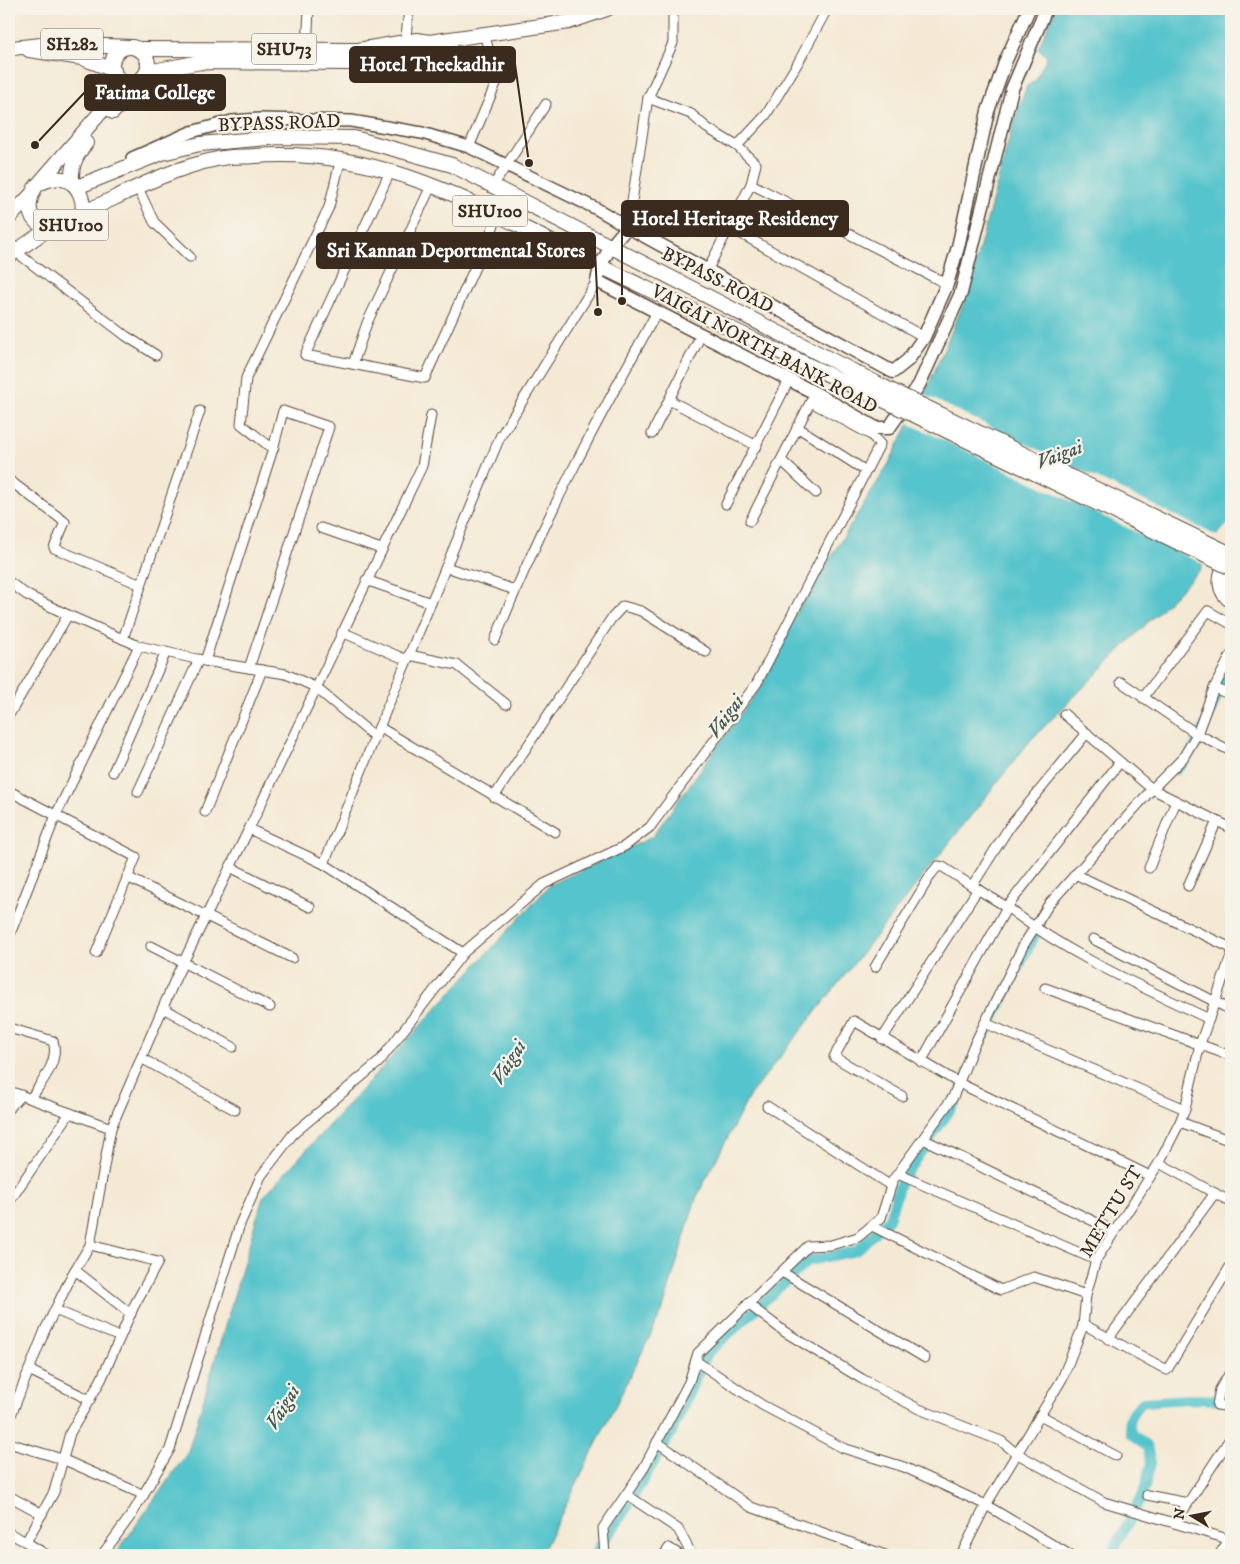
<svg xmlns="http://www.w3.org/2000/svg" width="1240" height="1564" viewBox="0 0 1240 1564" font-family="'IM FELL DW Pica',serif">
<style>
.water{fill:#56c4cc;stroke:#487775}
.pier{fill:#f4e9d4}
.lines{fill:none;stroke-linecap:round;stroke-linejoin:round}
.canal{stroke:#56c4cc;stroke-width:10}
.minor-casing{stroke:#574739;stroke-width:11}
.tertiary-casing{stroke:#574739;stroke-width:14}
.secondary-casing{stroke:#574739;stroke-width:15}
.primary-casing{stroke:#574739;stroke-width:16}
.minor{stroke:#fff;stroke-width:9}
.tertiary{stroke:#fff;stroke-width:11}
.secondary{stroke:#fff;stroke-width:12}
.primary{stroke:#fff;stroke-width:14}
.primary-bridge-casing{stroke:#574739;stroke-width:16;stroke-linecap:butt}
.primary-bridge{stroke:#fff;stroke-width:14}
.labels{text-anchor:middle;stroke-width:4.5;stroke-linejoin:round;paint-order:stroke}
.shield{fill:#f7f3e8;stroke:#73665b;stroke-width:1}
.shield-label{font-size:18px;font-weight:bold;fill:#3b2a1e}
.street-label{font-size:19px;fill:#3b2a1e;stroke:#f7f3e8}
.water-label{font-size:20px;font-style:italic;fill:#435852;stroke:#f7f3e8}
.leader{fill:none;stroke:#3b2a1e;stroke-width:2}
.callout-dot{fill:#3b2a1e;stroke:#f7f3e8;stroke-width:2}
.callout{fill:#3b2a1e;stroke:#3b2a1e;stroke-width:2}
.callout-label{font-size:20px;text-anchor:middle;font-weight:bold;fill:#fff}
</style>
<rect width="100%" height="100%" fill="#f7f3e8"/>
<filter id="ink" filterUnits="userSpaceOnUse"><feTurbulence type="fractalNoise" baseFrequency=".02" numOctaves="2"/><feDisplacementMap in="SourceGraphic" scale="10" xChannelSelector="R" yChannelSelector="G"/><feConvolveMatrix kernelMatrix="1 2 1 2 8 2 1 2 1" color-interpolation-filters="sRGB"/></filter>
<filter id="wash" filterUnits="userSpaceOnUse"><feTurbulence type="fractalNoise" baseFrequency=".0096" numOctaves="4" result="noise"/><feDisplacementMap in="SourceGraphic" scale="20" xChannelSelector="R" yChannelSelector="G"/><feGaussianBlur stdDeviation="1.12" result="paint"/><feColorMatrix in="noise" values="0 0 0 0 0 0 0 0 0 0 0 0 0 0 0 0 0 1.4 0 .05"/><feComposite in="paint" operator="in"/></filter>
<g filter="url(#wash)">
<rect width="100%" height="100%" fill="#f4e9d4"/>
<path class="water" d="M 1056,9 L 1231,9 L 1231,520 L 1214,538 L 1200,570 L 1030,741 L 750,1095 L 696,1198 L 662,1312 L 541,1555 L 115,1555 L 188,1452 L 263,1197 L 550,885 L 652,837 L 764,682 L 792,620 L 888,465 L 929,384 L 966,298 L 1014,121 L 1027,86 L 1035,81 L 1047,57 L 1038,48 Z"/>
<path class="pier" d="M 921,393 L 1219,537 L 1205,565 L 906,422 Z"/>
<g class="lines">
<g class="canal">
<path d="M 1176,770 C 1205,744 1211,701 1231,668"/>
<path d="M 593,1555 L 619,1521 L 672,1432 L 706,1355 L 808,1261 L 856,1251 L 889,1219 L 901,1181 L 958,1099 L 978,1049 L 1041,923"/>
<path d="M 1111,1555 L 1143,1494 L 1151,1463 L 1147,1446 L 1131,1433 L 1129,1420 L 1134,1411 L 1143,1402 L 1188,1399 L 1231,1400"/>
</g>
</g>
</g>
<g filter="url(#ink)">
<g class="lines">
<defs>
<g id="minor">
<path d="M 405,46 L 409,9"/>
<path d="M 307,49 L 309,9"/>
<path d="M 648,98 L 691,114 L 707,128 L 737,146 L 756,164 L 751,184 L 708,269"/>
<path d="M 737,146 L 766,115 L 799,61 L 827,9"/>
<path d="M 469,147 L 497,81 L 484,33"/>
<path d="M 391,170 L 305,355 L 425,378 L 499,214"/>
<path d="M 751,184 L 947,284"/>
<path d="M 493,186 L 546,104"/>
<path d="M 138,188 L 154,222 L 190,257"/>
<path d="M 628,227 L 648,98 L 673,43 L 673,13 L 670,9"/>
<path d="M 729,227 L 924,337"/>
<path d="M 16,252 L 126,336 L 156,355"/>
<path d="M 353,364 L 367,323 L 432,184"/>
<path d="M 669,400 L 757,446"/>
<path d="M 797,427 L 866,471"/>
<path d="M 652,434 L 701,335"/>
<path d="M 781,460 L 816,493"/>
<path d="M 9,480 L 65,522 L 54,548 L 141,585"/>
<path d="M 726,504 L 789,380"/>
<path d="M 750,521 L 813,397"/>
<path d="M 321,528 L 381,549"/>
<path d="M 446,567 L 515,590"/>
<path d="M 366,580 L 431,603"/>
<path d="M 9,582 L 27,595 L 68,615"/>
<path d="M 342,632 L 407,660"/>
<path d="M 123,639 L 200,411"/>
<path d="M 495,640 C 540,526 598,419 657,312"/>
<path d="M 409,655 L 457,665 L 506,704"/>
<path d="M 205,661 L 286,674 L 315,687 L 375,737"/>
<path d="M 249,668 L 329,427 L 283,411 L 273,449"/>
<path d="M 1121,682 L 1197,734 L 1231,751"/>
<path d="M 1214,688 L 1231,695"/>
<path d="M 1143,698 L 1208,611 L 1231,624"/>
<path d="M 1064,714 L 1152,789 L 1231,828"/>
<path d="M 9,715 L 68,615 L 139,646 L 205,661 L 273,449 L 241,424 L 246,378 L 329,207 L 341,158"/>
<path d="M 379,727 L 555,832"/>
<path d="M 1120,762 L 1007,907 C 1069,955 1138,985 1209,1019"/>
<path d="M 113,772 L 166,652"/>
<path d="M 9,791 L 136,857 L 96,953"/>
<path d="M 138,792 L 199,659"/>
<path d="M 494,797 L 611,619 L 623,606 L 641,611 L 706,652"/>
<path d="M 205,812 L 262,670"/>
<path d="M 249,829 L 422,466 L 431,415"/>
<path d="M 230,867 L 310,907"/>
<path d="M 1149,868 L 1176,801"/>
<path d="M 1075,874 L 1231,948"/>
<path d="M 127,877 L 292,958"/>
<path d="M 1188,886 L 1217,821"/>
<path d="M 9,937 L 56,815 L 139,646"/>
<path d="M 1093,939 L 1231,1010"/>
<path d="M 151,946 L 270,1007"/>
<path d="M 463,953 L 544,884 L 625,846 L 650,827 L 757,683 L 880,444 L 871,435 L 811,402"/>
<path d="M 875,967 L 932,873 L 938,866 L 943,867 L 972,886"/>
<path d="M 1045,988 L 1231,1056"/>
<path d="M 163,1008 L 233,1047"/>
<path d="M 985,1023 L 1185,1109"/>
<path d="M 9,1028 L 53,1041 C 60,1061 41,1083 31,1098"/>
<path d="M 882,1039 L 978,889"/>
<path d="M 141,1058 L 235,1110"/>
<path d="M 921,1062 L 1007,907 L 972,886 L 1010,826 L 1087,733"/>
<path d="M 9,1091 L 70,1113"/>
<path d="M 902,1096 L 834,1057 L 854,1021 L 959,1083 L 1150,1176"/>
<path d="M 767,1106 L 891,1186"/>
<path d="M 9,1108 L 21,1095"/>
<path d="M 1180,1122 L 1231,1141"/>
<path d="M 923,1139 L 1114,1231"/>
<path d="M 1159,1163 L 1231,1202"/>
<path d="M 898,1174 L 1096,1260"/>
<path d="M 9,1202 L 70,1113 L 111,1128"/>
<path d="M 872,1226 L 1001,1290 L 1034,1277 L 1086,1295"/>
<path d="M 75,1270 L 131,1314"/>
<path d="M 782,1272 L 925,1358"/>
<path d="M 748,1304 L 785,1332 L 862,1379 L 919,1409 L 1001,1441 L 1016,1453 L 1104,1502 L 1231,1540"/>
<path d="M 55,1310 L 120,1337"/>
<path d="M 1083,1324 L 1167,1370 L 1231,1265"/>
<path d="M 1108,1339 L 1215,1193"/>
<path d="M 696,1361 L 762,1405 L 843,1448 L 904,1467 L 986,1505 L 1070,1555"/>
<path d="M 29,1370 L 90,1400"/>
<path d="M 1231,1371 L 1220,1389 L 1217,1405 L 1231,1407"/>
<path d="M 1040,1415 L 1116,1456"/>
<path d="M 9,1420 L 45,1330 L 73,1273 L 90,1245"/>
<path d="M 657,1442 L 751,1507 L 885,1555"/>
<path d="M 9,1443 L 62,1459 L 144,1495"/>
<path d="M 627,1495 L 678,1529 L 692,1555"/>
<path d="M 1147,1495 L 1188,1503"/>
<path d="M 9,1496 L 42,1514"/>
<path d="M 1175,1523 L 1231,1437"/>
<path d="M 9,1533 L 26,1542 L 54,1492 L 70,1433 L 101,1380 L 134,1306 L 158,1262 L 90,1245 L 111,1128 L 177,975 L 249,829 L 324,864 L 375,737 L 500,437 L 597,281"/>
<path d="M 26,1542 L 47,1555"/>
<path d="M 102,1555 L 132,1514 L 170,1449 L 240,1224 L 261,1176 L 293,1134 L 379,1062 L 463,953 L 324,864"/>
<path d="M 605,1555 L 603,1528 L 642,1471 L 689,1382 L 698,1353 L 808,1246 L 831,1245 L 858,1237 L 881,1218 L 893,1180 L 953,1097 L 973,1047 L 1023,946 L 1049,904 L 1152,789 L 1183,758 L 1197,734 L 1214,688 L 1231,655"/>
<path d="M 664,1555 L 669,1548 L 680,1555"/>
<path d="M 961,1555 L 986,1505 L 1062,1379 L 1083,1326 L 1086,1295 L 1096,1260 L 1159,1163 L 1180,1122 L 1185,1109 L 1200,1044 L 1231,956"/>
<path d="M 1219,1555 L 1231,1537"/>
</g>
<path id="tertiary" d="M 132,158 L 191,132 L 232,121 L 260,119 L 351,121 L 422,133 L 469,147 L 597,209 L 628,227"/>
<path id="secondary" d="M 1029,9 L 1006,60 L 988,111 L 958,247 L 947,284 L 924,337 L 908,360 L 893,372 L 628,227 C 612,243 601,259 597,281 L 815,393 L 876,428 L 889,428 L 919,385 L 961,293 L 1012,89 L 1046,9"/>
<g id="primary">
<circle cx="130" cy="65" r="18"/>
<path d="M 12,48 L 51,44 L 132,47"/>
<path d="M 137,49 L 358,50 L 417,40 L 429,42 L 569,22 L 607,9"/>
<path d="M 29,50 L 82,58 L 114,70"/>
<path d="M 147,72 L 201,62 L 349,63 L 418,51 L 429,42"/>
<path d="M 113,112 L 140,80"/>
<path d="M 41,183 C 55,175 73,177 80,194 C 100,241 7,241 35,188 L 114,97 L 120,79"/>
<path d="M 72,183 C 71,165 75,157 86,143"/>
<path d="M 77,187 L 162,153 L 200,144 L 280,137 L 354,138 L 452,165 L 884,387"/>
<path d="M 80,214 C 125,194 168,169 217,159 C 229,156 243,157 255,156 C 388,145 491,214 604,268 C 696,312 787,356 879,398"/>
<path d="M 9,218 L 31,195"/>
<path d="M 9,256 L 48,229"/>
<path d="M 1228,555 C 1221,572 1214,588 1231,601"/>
</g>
</defs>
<use href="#minor" class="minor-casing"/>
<use href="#tertiary" class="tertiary-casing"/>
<use href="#secondary" class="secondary-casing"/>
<use href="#primary" class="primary-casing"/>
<use href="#minor" class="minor"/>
<use href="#tertiary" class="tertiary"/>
<use href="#secondary" class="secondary"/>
<use href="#primary" class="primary"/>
<defs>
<g id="primary-bridge">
<path d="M 884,387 L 1231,554"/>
<path d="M 879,398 L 1231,568"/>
</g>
</defs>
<use href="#primary-bridge" class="primary-bridge-casing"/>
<use href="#primary-bridge" class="primary-bridge"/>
</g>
</g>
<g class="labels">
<g class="shield">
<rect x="41" y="28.5" width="62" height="31" rx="4"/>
<rect x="251.5" y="33.5" width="65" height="31" rx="4"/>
<rect x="452.5" y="195.5" width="75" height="31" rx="4"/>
<rect x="33.5" y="209.5" width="75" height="31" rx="4"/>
</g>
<g class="shield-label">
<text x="72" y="50">SH282</text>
<text x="284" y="55">SHU73</text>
<text x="490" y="217">SHU100</text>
<text x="71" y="231">SHU100</text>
</g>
<g class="street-label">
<text transform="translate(279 122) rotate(-2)" y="7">BYPASS ROAD</text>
<text transform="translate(718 279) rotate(27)" y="7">BYPASS ROAD</text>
<text transform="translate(765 348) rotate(28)" y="7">VAIGAI NORTH BANK ROAD</text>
<text transform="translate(1110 1211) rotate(-59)" y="7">METTU ST</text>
</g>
<g class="water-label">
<text transform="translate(1059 454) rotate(-21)" y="7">Vaigai</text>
<text transform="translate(725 716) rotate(-54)" y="7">Vaigai</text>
<text transform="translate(508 1062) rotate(-58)" y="7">Vaigai</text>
<text transform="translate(282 1407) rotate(-59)" y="7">Vaigai</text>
</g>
</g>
<path class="leader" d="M529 163L515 64M35 145L85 92M622 301L622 218M598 312L595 250"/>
<g class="callout-dot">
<circle cx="529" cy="163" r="5"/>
<circle cx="35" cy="145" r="5"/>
<circle cx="622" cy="301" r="5"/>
<circle cx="598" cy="312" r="5"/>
</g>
<g class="callout">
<rect x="350" y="47" width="165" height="35" rx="5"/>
<rect x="85" y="75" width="140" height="35" rx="5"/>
<rect x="622" y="201" width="226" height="35" rx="5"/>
<rect x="317" y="233" width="278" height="35" rx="5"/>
</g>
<g class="callout-label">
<text x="432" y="71">Hotel Theekadhir</text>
<text x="155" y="99">Fatima College</text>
<text x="735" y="225">Hotel Heritage Residency</text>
<text x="456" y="257">Sri Kannan Deportmental Stores</text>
</g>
<rect width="1240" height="1564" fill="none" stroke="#f7f3e8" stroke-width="30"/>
<g transform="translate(1192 1516) rotate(280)" stroke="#f7f3e8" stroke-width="4" paint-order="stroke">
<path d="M0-4L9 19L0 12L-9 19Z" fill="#3b2a1e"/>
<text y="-8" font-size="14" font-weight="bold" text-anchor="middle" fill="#3b2a1e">N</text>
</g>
</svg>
